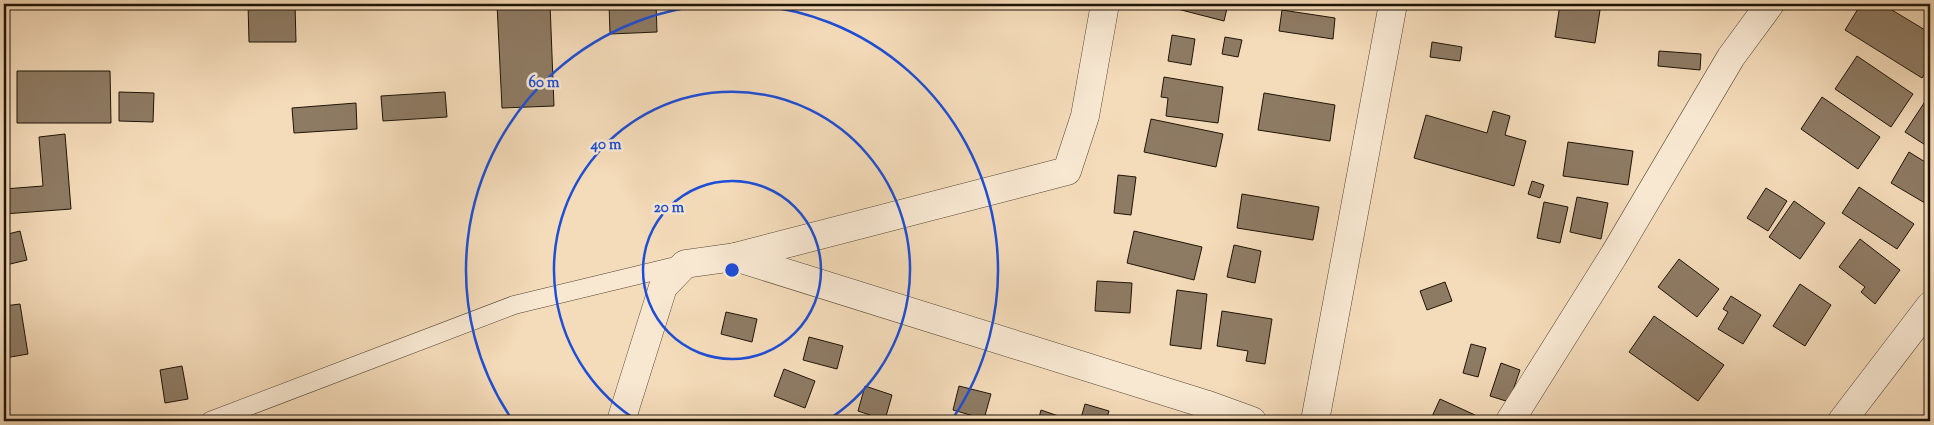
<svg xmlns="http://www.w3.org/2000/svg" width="1934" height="425" viewBox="0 0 1934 425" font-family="'Sorts Mill Goudy',serif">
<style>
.building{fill:#8e7b64;stroke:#1f1407}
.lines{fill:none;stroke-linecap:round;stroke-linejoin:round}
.service-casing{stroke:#544634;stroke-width:19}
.minor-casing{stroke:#544634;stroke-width:29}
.service{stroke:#f8e8d2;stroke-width:18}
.minor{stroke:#f8e8d2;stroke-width:28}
.ring{fill:none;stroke:#1d4ed8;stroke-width:2.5}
.centre{fill:#1d4ed8;stroke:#f8e8d2;stroke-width:2.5}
.ring-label{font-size:15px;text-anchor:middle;font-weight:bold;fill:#1d4ed8;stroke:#f8e8d2;stroke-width:5;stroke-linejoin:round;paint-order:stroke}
</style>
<rect width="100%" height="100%" fill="#f4dbb9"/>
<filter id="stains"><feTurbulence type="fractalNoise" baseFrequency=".004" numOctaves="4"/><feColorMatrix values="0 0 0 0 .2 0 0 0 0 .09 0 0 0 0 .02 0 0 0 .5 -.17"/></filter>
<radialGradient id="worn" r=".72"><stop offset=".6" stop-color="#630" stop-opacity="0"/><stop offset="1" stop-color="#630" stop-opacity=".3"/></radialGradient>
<g class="building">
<path d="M 248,4 L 295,4 L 296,42 L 249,42 Z"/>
<path d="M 497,4 L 550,4 L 554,106 L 502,108 Z"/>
<path d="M 609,4 L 656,4 L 657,32 L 610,34 Z"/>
<path d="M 1158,4 L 1228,4 L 1224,21 Z"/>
<path d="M 1560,4 L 1600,10 L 1595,43 L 1555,37 Z"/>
<path d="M 1861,4 L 1882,4 L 1930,33 L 1930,66 L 1922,78 L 1845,30 Z"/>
<path d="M 1282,10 L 1335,18 L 1333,39 L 1279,31 Z"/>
<path d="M 1172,35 L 1195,39 L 1191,65 L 1168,61 Z"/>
<path d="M 1225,37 L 1242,40 L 1238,57 L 1222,54 Z"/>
<path d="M 1432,42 L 1462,47 L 1460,61 L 1430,57 Z"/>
<path d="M 1659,51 L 1701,54 L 1700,70 L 1658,66 Z"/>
<path d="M 1857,56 L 1913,94 L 1891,127 L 1835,89 Z"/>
<path d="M 17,71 L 110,71 L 111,123 L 17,123 Z"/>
<path d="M 1164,77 L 1223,87 L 1218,123 L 1166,116 L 1168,98 L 1161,97 Z"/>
<path d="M 119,92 L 154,93 L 153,122 L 119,121 Z"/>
<path d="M 445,92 L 447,117 L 383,121 L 381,96 Z"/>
<path d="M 1264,93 L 1335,105 L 1330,141 L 1258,130 Z"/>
<path d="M 1822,97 L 1880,137 L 1858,169 L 1801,129 Z"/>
<path d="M 1928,97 L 1930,98 L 1930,148 L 1905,132 Z"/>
<path d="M 356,103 L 357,129 L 294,133 L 292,108 Z"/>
<path d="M 1493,111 L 1510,116 L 1505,135 L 1526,141 L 1514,186 L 1414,158 L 1426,115 L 1487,133 Z"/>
<path d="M 1151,119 L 1223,134 L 1216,167 L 1144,152 Z"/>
<path d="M 65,134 L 71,209 L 4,214 L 4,189 L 43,186 L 39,137 Z"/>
<path d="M 1568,142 L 1633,151 L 1628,185 L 1563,176 Z"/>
<path d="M 1909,152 L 1930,165 L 1930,206 L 1891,183 Z"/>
<path d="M 1118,175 L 1136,177 L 1131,215 L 1114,213 Z"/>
<path d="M 1532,181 L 1544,185 L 1540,198 L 1528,194 Z"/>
<path d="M 1859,187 L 1914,224 L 1897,249 L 1842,213 Z"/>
<path d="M 1766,188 L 1787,201 L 1768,231 L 1747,218 Z"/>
<path d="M 1242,194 L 1319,207 L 1313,240 L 1237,228 Z"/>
<path d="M 1577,197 L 1608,203 L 1601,239 L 1570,232 Z"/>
<path d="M 1794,201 L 1825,223 L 1800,259 L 1769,237 Z"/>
<path d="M 1544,202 L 1568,207 L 1560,243 L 1537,238 Z"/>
<path d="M 20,231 L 27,260 L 6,265 L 4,256 L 4,235 Z"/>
<path d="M 1134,231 L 1202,247 L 1194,280 L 1127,263 Z"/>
<path d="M 1860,239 L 1900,270 L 1875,304 L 1861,292 L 1865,287 L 1839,267 Z"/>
<path d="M 1234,245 L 1261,251 L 1255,283 L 1227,277 Z"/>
<path d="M 1679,259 L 1719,289 L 1697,317 L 1658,287 Z"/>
<path d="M 1097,281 L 1132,283 L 1130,313 L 1095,311 Z"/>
<path d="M 1445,282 L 1452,301 L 1427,310 L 1420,291 Z"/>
<path d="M 1800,284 L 1831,305 L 1805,346 L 1773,326 Z"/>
<path d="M 1177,290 L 1207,294 L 1201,349 L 1170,345 Z"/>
<path d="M 1731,296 L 1761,315 L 1743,344 L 1718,329 L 1728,312 L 1723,309 Z"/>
<path d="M 20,304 L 28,354 L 5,358 L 4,306 Z"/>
<path d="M 1222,311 L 1272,319 L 1265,364 L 1246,361 L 1248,351 L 1217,346 Z"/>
<path d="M 726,312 L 757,319 L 752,342 L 721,334 Z"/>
<path d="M 1654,316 L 1724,365 L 1698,401 L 1629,352 Z"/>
<path d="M 809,337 L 843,346 L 837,369 L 803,360 Z"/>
<path d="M 1471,344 L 1486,348 L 1478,377 L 1463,373 Z"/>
<path d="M 1501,363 L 1520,370 L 1509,402 L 1490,396 Z"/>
<path d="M 182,366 L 188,399 L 165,403 L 160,370 Z"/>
<path d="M 784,369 L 815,381 L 805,408 L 774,396 Z"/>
<path d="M 865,386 L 892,395 L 885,420 L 858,411 Z"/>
<path d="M 959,386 L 991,394 L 984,419 L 953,410 Z"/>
<path d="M 1440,399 L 1475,415 L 1473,421 L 1430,421 Z"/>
<path d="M 1085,404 L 1109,411 L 1106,421 L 1093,421 L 1081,418 Z"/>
<path d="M 1041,410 L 1070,420 L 1070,421 L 1038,421 Z"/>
</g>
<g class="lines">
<defs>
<path id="service" d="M 210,421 L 514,305 L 684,264"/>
<g id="minor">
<path d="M 735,257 L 1067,171 L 1085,116 L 1105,4"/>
<path d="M 621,421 L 663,287 L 685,264 L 735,257 L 1205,404 L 1252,421"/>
<path d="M 1315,421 L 1393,4"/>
<path d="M 1510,421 L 1614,255 L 1731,57 L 1770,4"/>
<path d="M 1842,421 L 1930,306"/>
</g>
</defs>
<use href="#service" class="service-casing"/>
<use href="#minor" class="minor-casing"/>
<use href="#service" class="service"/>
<use href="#minor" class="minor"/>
</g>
<g class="ring">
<circle cx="732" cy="270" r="89"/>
<path d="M638 421A178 178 0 1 1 826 421"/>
<path d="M513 421A266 266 0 1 1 951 421"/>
</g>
<circle cx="732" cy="270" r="8" class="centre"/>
<g class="ring-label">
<text x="544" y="87">60 m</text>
<text x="606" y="149">40 m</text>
<text x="669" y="212">20 m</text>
</g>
<rect width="1934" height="425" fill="none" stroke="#f4dbb9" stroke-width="20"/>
<rect x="5" y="5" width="1924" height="415" fill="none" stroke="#1f1407" stroke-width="2.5"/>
<rect x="10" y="10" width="1914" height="405" fill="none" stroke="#1f1407"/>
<rect width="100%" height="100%" filter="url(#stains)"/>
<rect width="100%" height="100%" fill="url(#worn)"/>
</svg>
